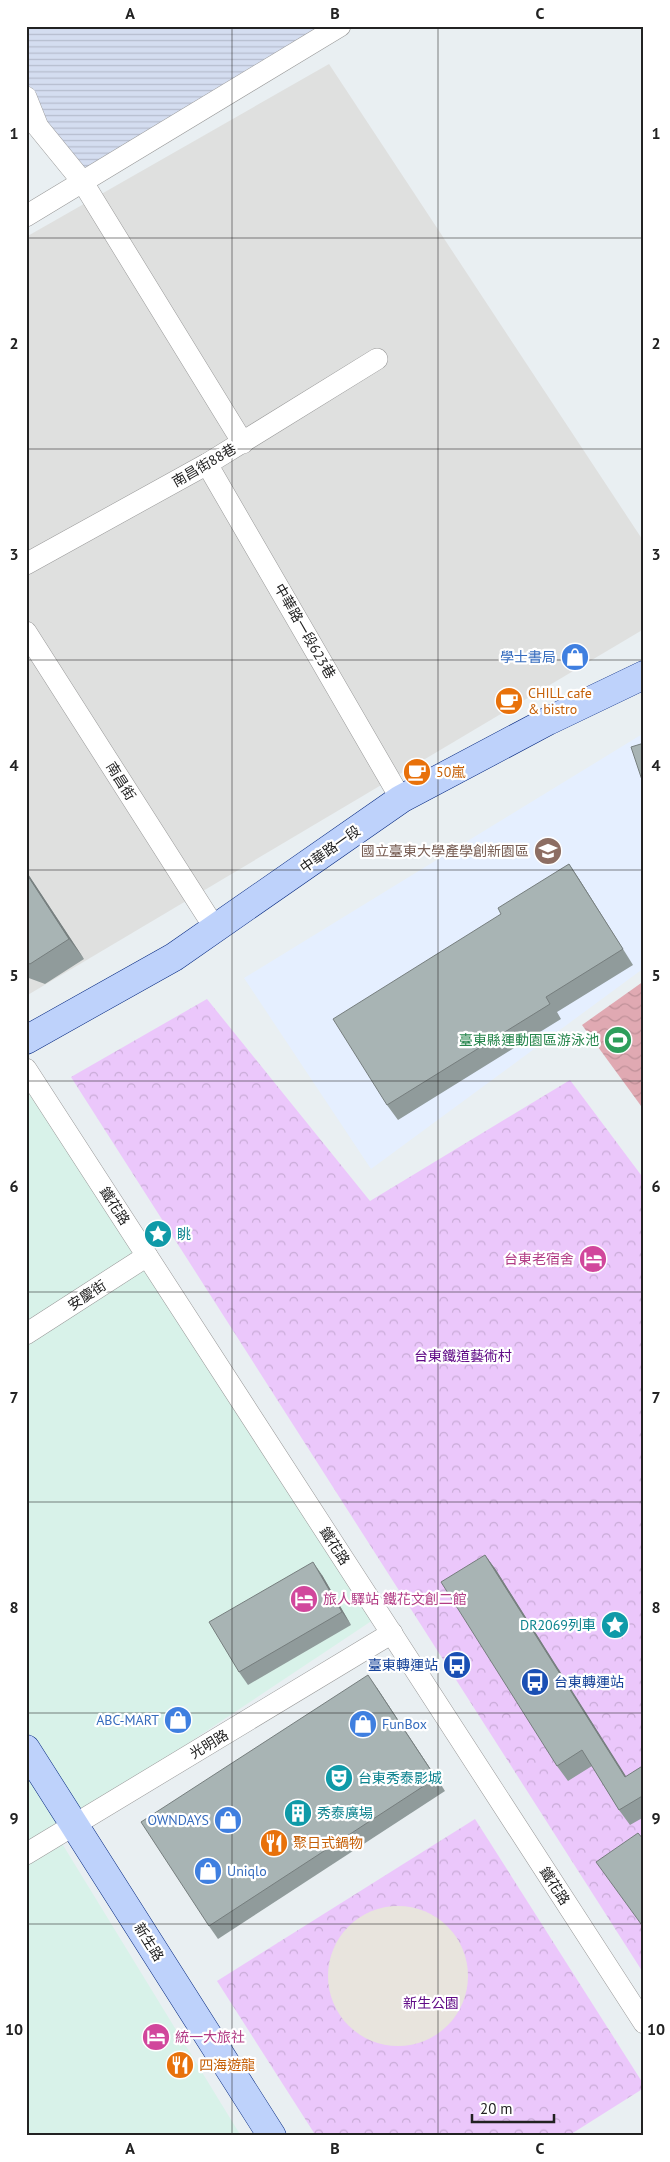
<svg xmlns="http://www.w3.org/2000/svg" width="670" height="2162" viewBox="0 0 670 2162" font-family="'PT Sans','Noto Sans TC',sans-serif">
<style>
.residential{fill:#dfe0df}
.commercial{fill:#d8f2e9}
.education{fill:#e5efff}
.farmland{fill:url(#farmland-rules)}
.park{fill:url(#park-crowns)}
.plaza{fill:#e8e4dd}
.water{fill:url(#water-waves)}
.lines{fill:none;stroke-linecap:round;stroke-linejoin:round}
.street-casing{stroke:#999;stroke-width:22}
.secondary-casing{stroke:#03267f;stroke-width:29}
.street{stroke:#fff;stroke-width:21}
.secondary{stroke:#bed2fb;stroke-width:28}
.wall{fill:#909b9b}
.shaded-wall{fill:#767e7e}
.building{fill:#a8b4b4;stroke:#767e7e}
.grid{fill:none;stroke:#222;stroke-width:1;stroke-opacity:0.55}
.labels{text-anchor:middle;stroke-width:4.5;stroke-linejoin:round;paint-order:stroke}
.street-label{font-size:14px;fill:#222;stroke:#fff}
.shop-label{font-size:14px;fill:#366cbe;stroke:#fff;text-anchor:end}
.food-label{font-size:14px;fill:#c56008;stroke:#fff;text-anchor:start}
.education-label{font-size:14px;fill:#785e54;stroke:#fff;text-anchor:end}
.leisure-label{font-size:14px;fill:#27864d;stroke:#fff;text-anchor:end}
.culture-label{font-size:14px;fill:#0d838f;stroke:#fff;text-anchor:start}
.hotel-label{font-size:14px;fill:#b23c85;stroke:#fff;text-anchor:start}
.park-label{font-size:14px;fill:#600a86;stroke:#fff}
.transit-label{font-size:14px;fill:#164399;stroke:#fff;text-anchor:end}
.neatline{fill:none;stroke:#222;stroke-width:2}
.grid-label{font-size:16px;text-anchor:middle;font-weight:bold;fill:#222}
</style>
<defs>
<pattern id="farmland-rules" width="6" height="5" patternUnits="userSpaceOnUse" patternTransform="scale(1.25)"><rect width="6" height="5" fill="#d4ddf0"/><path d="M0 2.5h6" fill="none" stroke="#b6bdce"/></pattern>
<pattern id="park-crowns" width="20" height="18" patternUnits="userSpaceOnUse" patternTransform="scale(1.25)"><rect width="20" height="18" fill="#ebc7fb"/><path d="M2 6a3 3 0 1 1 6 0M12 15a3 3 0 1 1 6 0" fill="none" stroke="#c9abd7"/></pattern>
<pattern id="water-waves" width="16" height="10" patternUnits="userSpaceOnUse" patternTransform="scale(1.25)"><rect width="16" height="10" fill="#e0a9b2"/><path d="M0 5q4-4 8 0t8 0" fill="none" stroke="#c09199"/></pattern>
</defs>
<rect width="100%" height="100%" fill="#e9eff2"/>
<path class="residential" d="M 329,64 L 644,542 L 644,629 L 26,996 L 26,237 Z"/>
<path class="commercial" d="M 26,1078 L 376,1618 L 55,1832 L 241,2136 L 26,2136 Z"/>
<path class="education" d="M 644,733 L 644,968 L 371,1169 L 244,978 Z"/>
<path class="farmland" d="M 26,26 L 340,26 L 82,181 L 26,97 Z"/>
<g class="park">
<path d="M 207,999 L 370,1201 L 570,1080 L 644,1179 L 644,1974 L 71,1077 Z"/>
<path d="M 475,1819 L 644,2085 L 644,2088 L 568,2136 L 316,2136 L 217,1981 Z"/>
</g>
<circle class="plaza" cx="398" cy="1976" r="70"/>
<path class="water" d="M 644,981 L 644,1110 L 582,1025 Z"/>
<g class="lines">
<defs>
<g id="street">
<path d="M 26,97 L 38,127 L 82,181 L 243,443"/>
<path d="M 26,216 L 340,26"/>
<path d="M 207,464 L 401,799"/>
<path d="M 26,564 L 207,464 L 377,359"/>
<path d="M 26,632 L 216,930"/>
<path d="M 26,1069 L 644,2023"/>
<path d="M 26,1334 L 147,1256"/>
<path d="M 26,1854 L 392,1633"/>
</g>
<g id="secondary">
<path d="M 26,1040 L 174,957 L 401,799 L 548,721 L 644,675"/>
<path d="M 26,1749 L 272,2136"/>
</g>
</defs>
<use href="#street" class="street-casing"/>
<use href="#secondary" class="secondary-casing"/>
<use href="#street" class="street"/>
<use href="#secondary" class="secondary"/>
</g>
<g class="wall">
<path d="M 569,864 L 579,879 L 633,965 L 557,1012 L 561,1019 L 398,1120 L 387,1105 L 501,914 Z"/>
<path d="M 26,871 L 84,959 L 45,984 L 26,977 Z"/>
<path d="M 485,1555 L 496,1570 L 626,1777 L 644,1765 L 644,1817 L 630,1825 L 619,1810 L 592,1766 L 568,1781 L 557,1766 Z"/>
<path d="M 322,1575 L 351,1625 L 248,1685 L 239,1672 Z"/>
<path d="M 377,1688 L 445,1791 L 218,1939 L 209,1926 Z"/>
</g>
<g class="shaded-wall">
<path d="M 569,864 L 579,879 L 633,965 L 623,949 Z"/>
<path d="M 26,871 L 84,959 L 69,939 L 26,873 Z"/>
<path d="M 485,1555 L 496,1570 L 636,1792 L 625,1777 Z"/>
<path d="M 313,1562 L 322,1575 L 351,1625 L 342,1612 Z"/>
<path d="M 368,1675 L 377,1688 L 445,1791 L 436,1778 Z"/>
</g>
<g class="building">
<path d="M 644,743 L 644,786 L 631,747 Z"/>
<path d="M 569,864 L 623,949 L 546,997 L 550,1004 L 387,1105 L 333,1019 L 501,914 L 498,908 Z"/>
<path d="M 26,873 L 69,939 L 30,964 L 26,962 Z"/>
<path d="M 485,1555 L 625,1777 L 644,1765 L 644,1795 L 619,1810 L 582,1750 L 557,1766 L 441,1582 Z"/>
<path d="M 313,1562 L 342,1612 L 239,1672 L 209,1622 Z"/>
<path d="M 368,1675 L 436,1778 L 209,1926 L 141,1822 Z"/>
<path d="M 638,1833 L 644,1840 L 644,1928 L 596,1862 Z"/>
</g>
<path class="grid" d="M 232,26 L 232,2136M 438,26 L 438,2136M 26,238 L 644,238M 26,449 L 644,449M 26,660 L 644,660M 26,870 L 644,870M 26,1081 L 644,1081M 26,1292 L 644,1292M 26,1502 L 644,1502M 26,1713 L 644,1713M 26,1924 L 644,1924"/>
<defs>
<symbol id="shop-disc" viewBox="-11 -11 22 22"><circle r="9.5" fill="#3f7fe0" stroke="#fff"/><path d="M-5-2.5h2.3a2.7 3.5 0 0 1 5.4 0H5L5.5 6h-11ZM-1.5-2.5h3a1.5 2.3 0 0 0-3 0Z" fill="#fff"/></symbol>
<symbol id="cafe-disc" viewBox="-11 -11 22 22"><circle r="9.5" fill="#e8710a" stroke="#fff"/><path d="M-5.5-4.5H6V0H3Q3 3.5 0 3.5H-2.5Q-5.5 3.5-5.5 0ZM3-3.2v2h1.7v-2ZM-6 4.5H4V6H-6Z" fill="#fff"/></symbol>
<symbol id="school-disc" viewBox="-11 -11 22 22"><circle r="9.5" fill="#8d6e63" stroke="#fff"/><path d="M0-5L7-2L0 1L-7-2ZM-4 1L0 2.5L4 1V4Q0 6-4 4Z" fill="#fff"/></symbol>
<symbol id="stadium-disc" viewBox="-11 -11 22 22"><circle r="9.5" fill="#2e9e5b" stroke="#fff"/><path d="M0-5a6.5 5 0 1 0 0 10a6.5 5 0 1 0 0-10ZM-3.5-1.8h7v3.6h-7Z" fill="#fff"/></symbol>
<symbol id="sight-disc" viewBox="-11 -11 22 22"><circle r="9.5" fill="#0f9aa8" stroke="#fff"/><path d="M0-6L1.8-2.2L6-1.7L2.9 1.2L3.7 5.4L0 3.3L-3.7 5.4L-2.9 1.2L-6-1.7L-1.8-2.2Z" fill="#fff"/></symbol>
<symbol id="hotel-disc" viewBox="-11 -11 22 22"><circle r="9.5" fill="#d1479c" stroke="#fff"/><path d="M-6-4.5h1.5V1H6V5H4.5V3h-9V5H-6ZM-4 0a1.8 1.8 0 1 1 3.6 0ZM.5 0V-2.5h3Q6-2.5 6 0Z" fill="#fff"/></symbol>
<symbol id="bus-disc" viewBox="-11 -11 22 22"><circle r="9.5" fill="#1a4fb4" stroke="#fff"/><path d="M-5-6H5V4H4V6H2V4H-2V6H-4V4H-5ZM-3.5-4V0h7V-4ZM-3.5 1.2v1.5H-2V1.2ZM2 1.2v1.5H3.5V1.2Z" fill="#fff"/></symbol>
<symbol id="theatre-disc" viewBox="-11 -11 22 22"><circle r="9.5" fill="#0f9aa8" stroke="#fff"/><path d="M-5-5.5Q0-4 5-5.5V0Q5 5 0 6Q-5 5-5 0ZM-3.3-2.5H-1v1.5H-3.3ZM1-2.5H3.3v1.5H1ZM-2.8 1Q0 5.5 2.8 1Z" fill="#fff"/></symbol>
<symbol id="building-disc" viewBox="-11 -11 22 22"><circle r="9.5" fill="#0f9aa8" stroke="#fff"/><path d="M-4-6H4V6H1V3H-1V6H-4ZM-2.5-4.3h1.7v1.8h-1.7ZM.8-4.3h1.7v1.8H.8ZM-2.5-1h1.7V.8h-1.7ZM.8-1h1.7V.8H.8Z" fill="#fff"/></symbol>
<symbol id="restaurant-disc" viewBox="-11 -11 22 22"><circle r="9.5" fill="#e8710a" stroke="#fff"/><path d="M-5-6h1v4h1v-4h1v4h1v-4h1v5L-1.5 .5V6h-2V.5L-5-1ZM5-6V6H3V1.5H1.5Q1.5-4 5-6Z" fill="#fff"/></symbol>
</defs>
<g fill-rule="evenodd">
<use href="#shop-disc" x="559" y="641" width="32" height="32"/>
<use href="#cafe-disc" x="493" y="685" width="32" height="32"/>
<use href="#cafe-disc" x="401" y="756" width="32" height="32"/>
<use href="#school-disc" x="532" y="835" width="32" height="32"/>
<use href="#stadium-disc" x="602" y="1024" width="32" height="32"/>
<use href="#sight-disc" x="142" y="1218" width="32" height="32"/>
<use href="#hotel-disc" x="577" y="1243" width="32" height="32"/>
<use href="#hotel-disc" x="288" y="1583" width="32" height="32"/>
<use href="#sight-disc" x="599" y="1609" width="32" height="32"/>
<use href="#bus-disc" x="441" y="1649" width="32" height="32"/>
<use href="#bus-disc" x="519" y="1666" width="32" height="32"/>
<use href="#shop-disc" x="162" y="1704" width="32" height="32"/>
<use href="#shop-disc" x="347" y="1708" width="32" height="32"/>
<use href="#theatre-disc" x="323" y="1762" width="32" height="32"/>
<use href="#building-disc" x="282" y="1797" width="32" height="32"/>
<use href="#shop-disc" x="212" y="1804" width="32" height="32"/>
<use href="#restaurant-disc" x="258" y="1827" width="32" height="32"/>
<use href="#shop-disc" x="192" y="1855" width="32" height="32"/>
<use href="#hotel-disc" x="140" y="2021" width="32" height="32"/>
<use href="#restaurant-disc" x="164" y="2049" width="32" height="32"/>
</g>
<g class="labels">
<g class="street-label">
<text transform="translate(204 465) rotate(-30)" y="5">南昌街88巷</text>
<text transform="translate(305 631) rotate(60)" y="5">中華路一段623巷</text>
<text transform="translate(121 781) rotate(58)" y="5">南昌街</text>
<text transform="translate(330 849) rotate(-35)" y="5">中華路一段</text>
<text transform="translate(115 1206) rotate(57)" y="5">鐵花路</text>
<text transform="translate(87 1295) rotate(-33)" y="5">安慶街</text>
<text transform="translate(335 1546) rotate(57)" y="5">鐵花路</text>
<text transform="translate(209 1744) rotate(-31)" y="5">光明路</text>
<text transform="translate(555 1886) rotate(57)" y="5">鐵花路</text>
<text transform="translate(149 1942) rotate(58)" y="5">新生路</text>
</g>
<g class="shop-label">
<text x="556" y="662">學士書局</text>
<text x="159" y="1725">ABC-MART</text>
<text x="382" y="1729" text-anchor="start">FunBox</text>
<text x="209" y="1825">OWNDAYS</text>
<text x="227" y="1876" text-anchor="start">Uniqlo</text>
</g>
<g class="food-label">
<text x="528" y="698">CHILL cafe<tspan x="528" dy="16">&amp; bistro</tspan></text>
<text x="436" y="777">50嵐</text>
<text x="293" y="1848">聚日式鍋物</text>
<text x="199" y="2070">四海遊龍</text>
</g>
<g class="education-label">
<text x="529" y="856">國立臺東大學產學創新園區</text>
</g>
<g class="leisure-label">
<text x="599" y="1045">臺東縣運動園區游泳池</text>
</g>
<g class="culture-label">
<text x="177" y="1239">眺</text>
<text x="596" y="1630" text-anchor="end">DR2069列車</text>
<text x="358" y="1783">台東秀泰影城</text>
<text x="317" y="1818">秀泰廣場</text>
</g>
<g class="hotel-label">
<text x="574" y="1264" text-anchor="end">台東老宿舍</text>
<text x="323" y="1604">旅人驛站 鐵花文創二館</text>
<text x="175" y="2042">統一大旅社</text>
</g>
<g class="park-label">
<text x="463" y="1361">台東鐵道藝術村</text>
<text x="431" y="2008">新生公園</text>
</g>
<g class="transit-label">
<text x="438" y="1670">臺東轉運站</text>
<text x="554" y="1687" text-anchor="start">台東轉運站</text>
</g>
</g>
<rect width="670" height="2162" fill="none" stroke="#ffffff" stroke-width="55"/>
<path d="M472 2114v8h82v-8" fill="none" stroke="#222222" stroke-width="2.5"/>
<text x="480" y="2114" font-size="15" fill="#222222" stroke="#ffffff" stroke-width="4" paint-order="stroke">20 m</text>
<rect x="28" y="28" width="614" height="2106" class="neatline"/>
<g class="grid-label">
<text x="130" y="19">A</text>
<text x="335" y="19">B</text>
<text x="540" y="19">C</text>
<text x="14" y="139">1</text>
<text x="656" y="139">1</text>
<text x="14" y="349">2</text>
<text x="656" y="349">2</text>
<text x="14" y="560">3</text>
<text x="656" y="560">3</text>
<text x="14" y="771">4</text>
<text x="656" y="771">4</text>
<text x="14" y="981">5</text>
<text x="656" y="981">5</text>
<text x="14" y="1192">6</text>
<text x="656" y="1192">6</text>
<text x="14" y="1403">7</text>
<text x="656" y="1403">7</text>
<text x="14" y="1613">8</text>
<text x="656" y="1613">8</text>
<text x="14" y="1824">9</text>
<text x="656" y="1824">9</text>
<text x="14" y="2035">10</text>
<text x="656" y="2035">10</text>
<text x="130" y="2154">A</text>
<text x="335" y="2154">B</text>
<text x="540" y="2154">C</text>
</g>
</svg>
